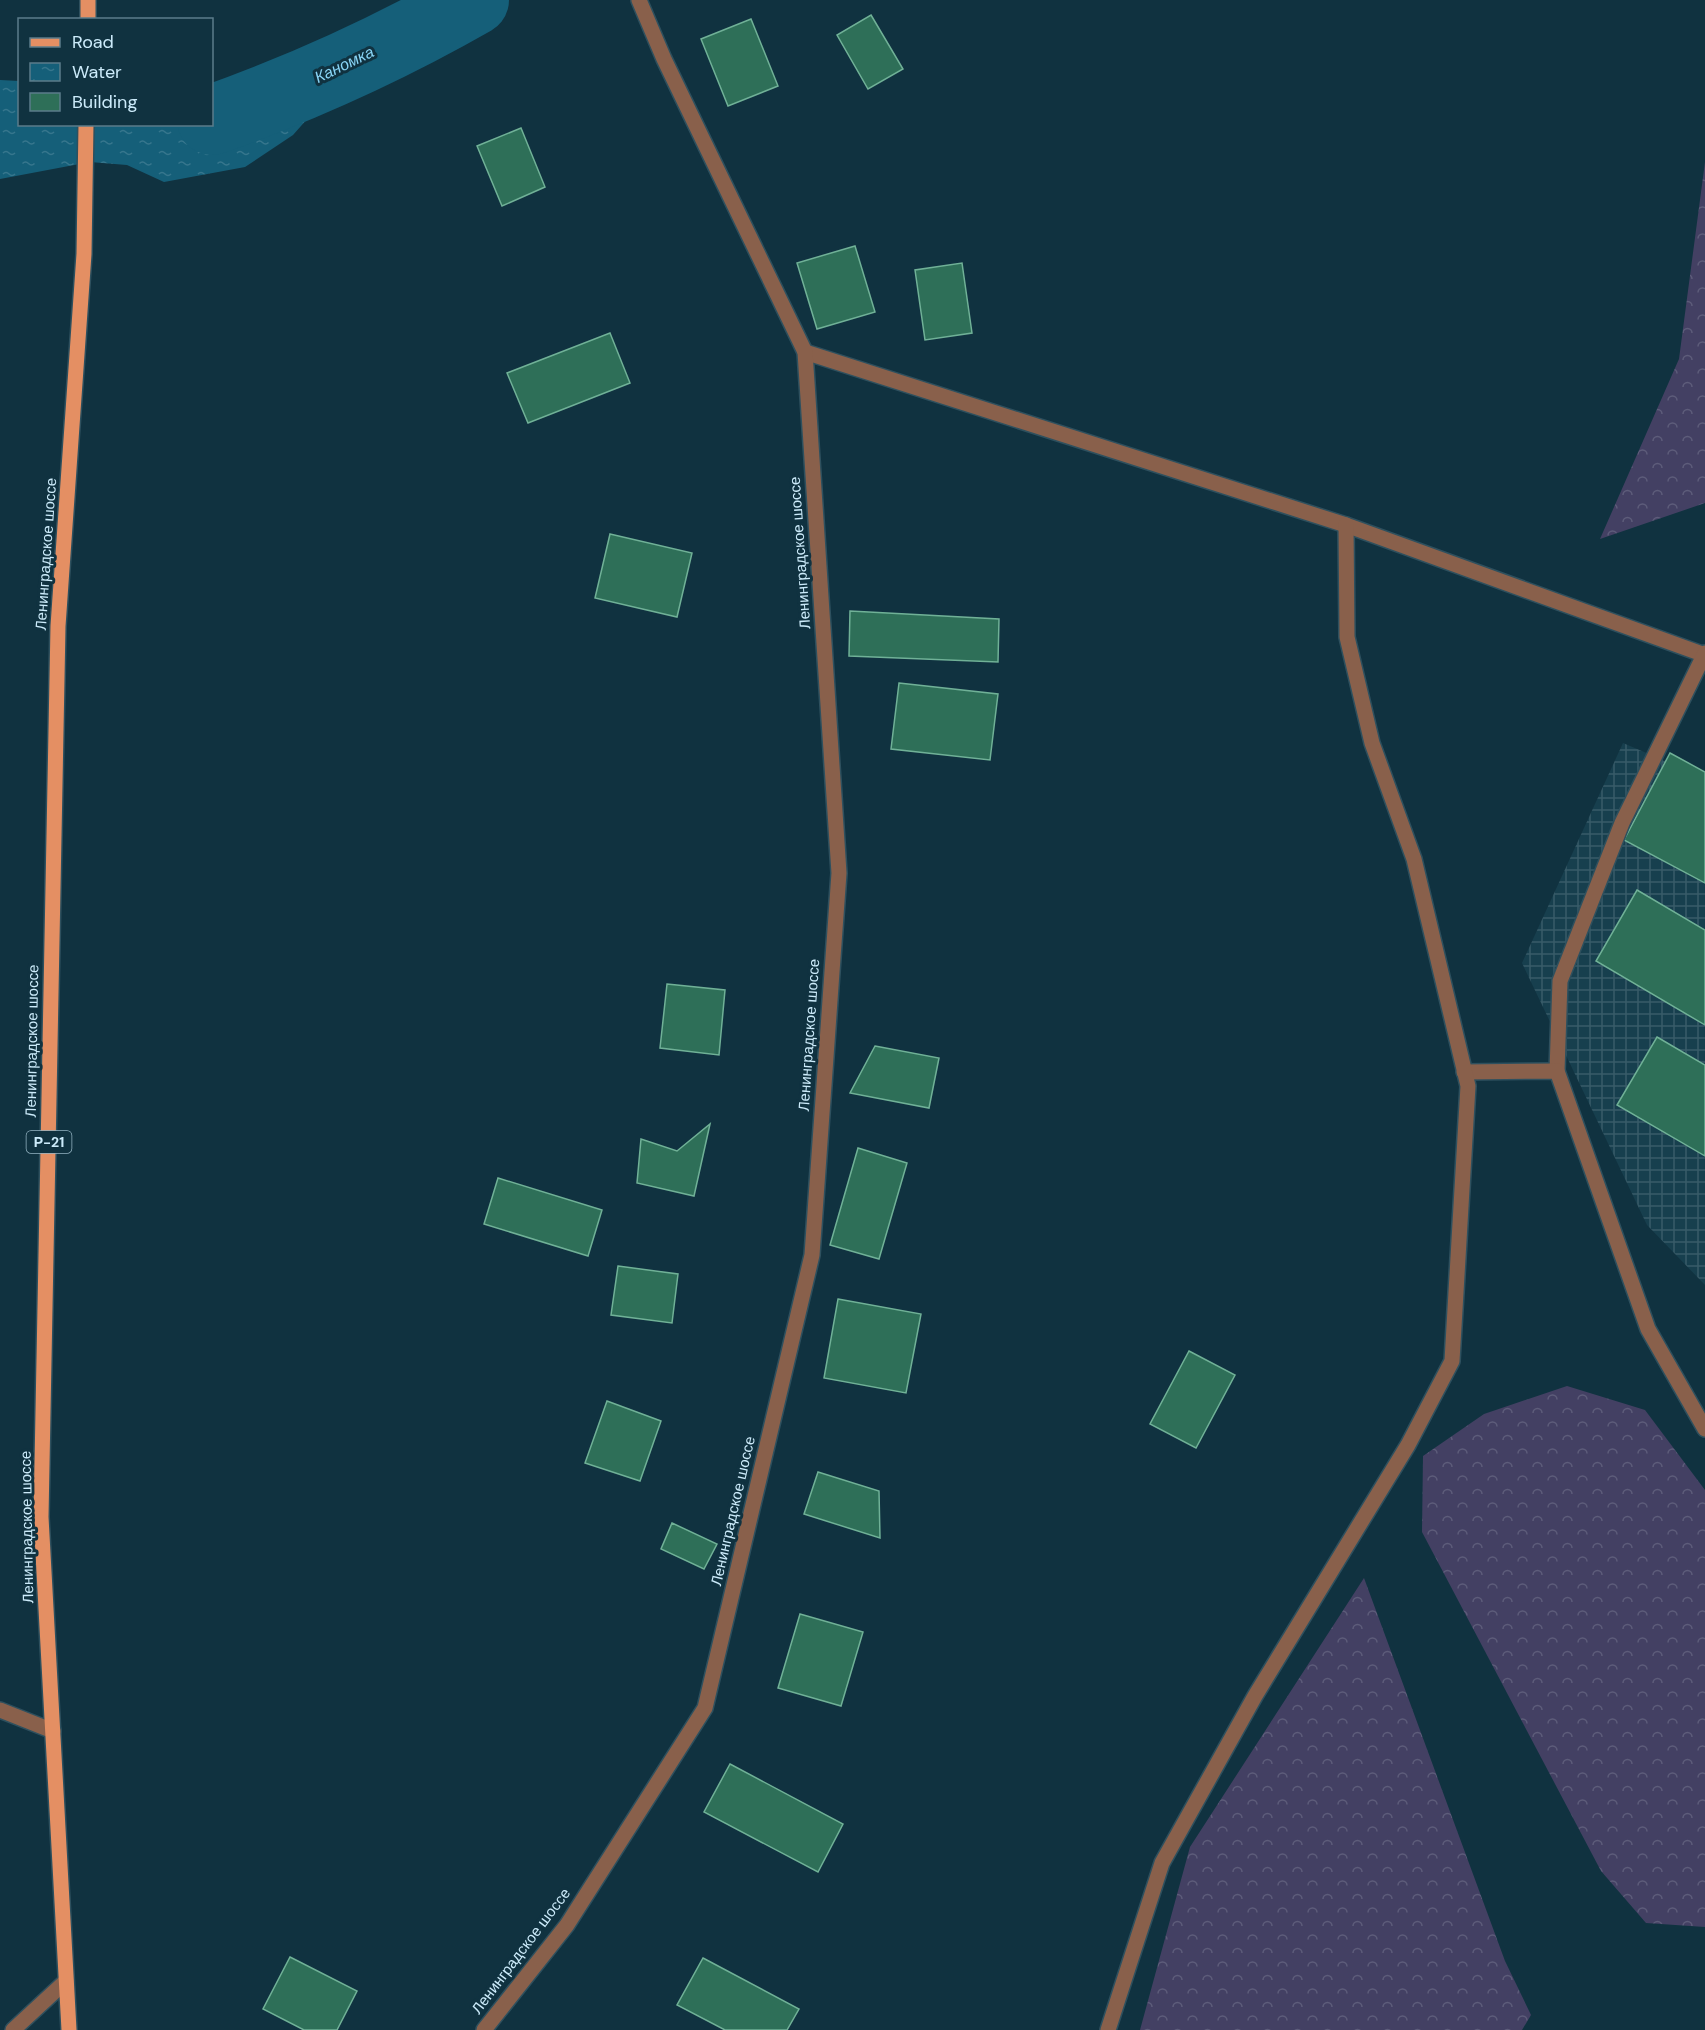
<svg xmlns="http://www.w3.org/2000/svg" width="1705" height="2030" viewBox="0 0 1705 2030" font-family="'DM Sans',sans-serif">
<style>
.industrial{fill:url(#industrial-grid)}
.forest{fill:url(#forest-crowns)}
.water{fill:url(#water-ripples)}
.lines{fill:none;stroke-linecap:round;stroke-linejoin:round}
.river{stroke:#155f79;stroke-width:70}
.building{fill:#2e6f58;stroke:#70b197;stroke-width:1.5}
.minor-casing{stroke:#2e505e;stroke-width:18}
.major-casing{stroke:#2e505e;stroke-width:18}
.minor{stroke:#89604b;stroke-width:15}
.major{stroke:#e48f63;stroke-width:15}
.labels{text-anchor:middle;stroke-width:6;stroke-linejoin:round;paint-order:stroke}
.shield{fill:#103240;stroke:#94b4c2;stroke-width:1.5}
.shield-label{font-size:14px;font-weight:bold;fill:#ccebfa}
.street-label{font-size:15px;fill:#ccebfa;stroke:#103240}
.water-label{font-size:16px;font-style:italic;fill:#89d5f6;stroke:#103240}
</style>
<defs>
<pattern id="industrial-grid" width="8" height="8" patternUnits="userSpaceOnUse" patternTransform="scale(1.5)"><rect width="8" height="8" fill="#173f4e"/><path d="M0 4h8M4 0v8" fill="none" stroke="#385b68"/></pattern>
<pattern id="forest-crowns" width="20" height="18" patternUnits="userSpaceOnUse" patternTransform="scale(1.5)"><rect width="20" height="18" fill="#434063"/><path d="M2 6a3 3 0 1 1 6 0M12 15a3 3 0 1 1 6 0" fill="none" stroke="#5d5c7a"/></pattern>
<pattern id="water-ripples" width="26" height="14" patternUnits="userSpaceOnUse" patternTransform="scale(1.5)"><rect width="26" height="14" fill="#155f79"/><path d="M2 4q2-2 4 0t4 0M15 11q2-2 4 0t4 0" fill="none" stroke="#36768d"/></pattern>
</defs>
<rect width="100%" height="100%" fill="#103240"/>
<path class="industrial" d="M 1623,743 L 1705,778 L 1705,1285 L 1647,1225 L 1522,963 Z"/>
<g class="forest">
<path d="M 1705,162 L 1705,503 L 1600,539 L 1679,359 Z"/>
<path d="M 1567,1386 L 1645,1410 L 1705,1490 L 1705,1927 L 1646,1923 L 1601,1871 L 1422,1532 L 1423,1456 L 1484,1414 Z"/>
<path d="M 1364,1578 L 1505,1961 L 1531,2015 L 1522,2030 L 1140,2030 L 1190,1847 Z"/>
</g>
<path class="water" d="M 362,57 L 293,135 L 245,167 L 164,182 L 127,165 L 90,162 L 0,179 L 0,80 L 19,81 L 20,124 L 212,124 L 212,91 L 331,72 Z"/>
<g class="lines">
<path class="river" d="M 212,120 C 302,88 390,48 474,0"/>
</g>
<g class="building">
<path d="M 871,15 L 903,69 L 868,89 L 837,35 Z"/>
<path d="M 751,19 L 778,86 L 728,106 L 701,39 Z"/>
<path d="M 521,128 L 545,187 L 502,206 L 477,146 Z"/>
<path d="M 855,246 L 875,312 L 817,329 L 797,263 Z"/>
<path d="M 962,263 L 972,333 L 925,340 L 915,270 Z"/>
<path d="M 610,333 L 630,383 L 528,423 L 507,373 Z"/>
<path d="M 610,534 L 692,553 L 677,617 L 595,598 Z"/>
<path d="M 850,611 L 999,619 L 998,662 L 849,656 Z"/>
<path d="M 899,683 L 998,694 L 990,760 L 891,749 Z"/>
<path d="M 1670,753 L 1705,772 L 1705,883 L 1624,840 Z"/>
<path d="M 1637,890 L 1705,930 L 1705,1025 L 1596,961 Z"/>
<path d="M 667,984 L 725,990 L 719,1055 L 660,1048 Z"/>
<path d="M 1657,1037 L 1705,1065 L 1705,1156 L 1617,1105 Z"/>
<path d="M 875,1046 L 939,1058 L 929,1108 L 850,1093 Z"/>
<path d="M 710,1124 L 694,1196 L 637,1183 L 641,1139 L 677,1151 Z"/>
<path d="M 858,1148 L 907,1163 L 879,1259 L 830,1245 Z"/>
<path d="M 498,1178 L 602,1210 L 588,1256 L 484,1224 Z"/>
<path d="M 618,1266 L 678,1274 L 672,1323 L 611,1315 Z"/>
<path d="M 838,1299 L 921,1314 L 906,1393 L 824,1378 Z"/>
<path d="M 1189,1351 L 1235,1375 L 1196,1448 L 1150,1424 Z"/>
<path d="M 607,1401 L 661,1421 L 640,1481 L 585,1463 Z"/>
<path d="M 818,1472 L 879,1491 L 880,1538 L 804,1514 Z"/>
<path d="M 672,1523 L 717,1544 L 704,1569 L 661,1549 Z"/>
<path d="M 800,1614 L 863,1632 L 841,1706 L 778,1688 Z"/>
<path d="M 730,1764 L 843,1824 L 818,1872 L 704,1812 Z"/>
<path d="M 290,1957 L 357,1991 L 337,2030 L 304,2030 L 263,2009 Z"/>
<path d="M 703,1958 L 799,2009 L 787,2030 L 725,2030 L 677,2005 Z"/>
</g>
<g class="lines">
<defs>
<g id="minor">
<path d="M 805,352 L 1346,525 L 1705,655"/>
<path d="M 1557,1071 L 1560,981 L 1622,823 L 1705,653"/>
<path d="M 1464,1072 L 1557,1071 L 1648,1329 L 1705,1429"/>
<path d="M 0,1710 L 53,1731"/>
<path d="M 13,2030 L 66,1981"/>
<path d="M 484,2030 L 567,1925 L 705,1708 L 812,1255 L 839,873 L 805,352 L 664,59 L 639,0"/>
<path d="M 1108,2030 L 1162,1863 L 1255,1696 L 1408,1445 L 1452,1361 L 1468,1086 L 1414,859 L 1372,743 L 1347,637 L 1346,525"/>
</g>
<g id="major">
<path d="M 88,20 L 88,0"/>
<path d="M 69,2030 L 41,1517 L 58,626 L 84,254 L 86,124"/>
</g>
</defs>
<use href="#minor" class="minor-casing"/>
<use href="#major" class="major-casing"/>
<use href="#minor" class="minor"/>
<use href="#major" class="major"/>
</g>
<g class="labels">
<rect class="shield" x="26.5" y="1131" width="45" height="22" rx="4.5"/>
<g class="shield-label">
<text x="49" y="1147">Р-21</text>
</g>
<g class="street-label">
<text transform="translate(800 553) rotate(-94)" y="5">Ленинградское шоссе</text>
<text transform="translate(46 554) rotate(-86)" y="5">Ленинградское шоссе</text>
<text transform="translate(809 1035) rotate(-86)" y="5">Ленинградское шоссе</text>
<text transform="translate(32 1041) rotate(-89)" y="5">Ленинградское шоссе</text>
<text transform="translate(733 1511) rotate(-77)" y="5">Ленинградское шоссе</text>
<text transform="translate(27 1527) rotate(-91)" y="5">Ленинградское шоссе</text>
<text transform="translate(521 1951) rotate(-53)" y="5">Ленинградское шоссе</text>
</g>
<g class="water-label">
<text transform="translate(344 64) rotate(-26)" y="6">Каномка</text>
</g>
</g>
<rect x="18" y="18" width="195" height="108" fill="#103240" stroke="#5b7c8a" stroke-width="1.5"/>
<rect x="30" y="38" width="30" height="9" fill="#e48f63" stroke="#5b7c8a" stroke-width="1.5"/>
<text x="72" y="48" font-size="18" fill="#ccebfa">Road</text>
<rect x="30" y="63" width="30" height="18" fill="url(#water-ripples)" stroke="#5b7c8a" stroke-width="1.5"/>
<text x="72" y="78" font-size="18" fill="#ccebfa">Water</text>
<rect x="30" y="93" width="30" height="18" fill="#2e6f58" stroke="#5b7c8a" stroke-width="1.5"/>
<text x="72" y="108" font-size="18" fill="#ccebfa">Building</text>
</svg>
